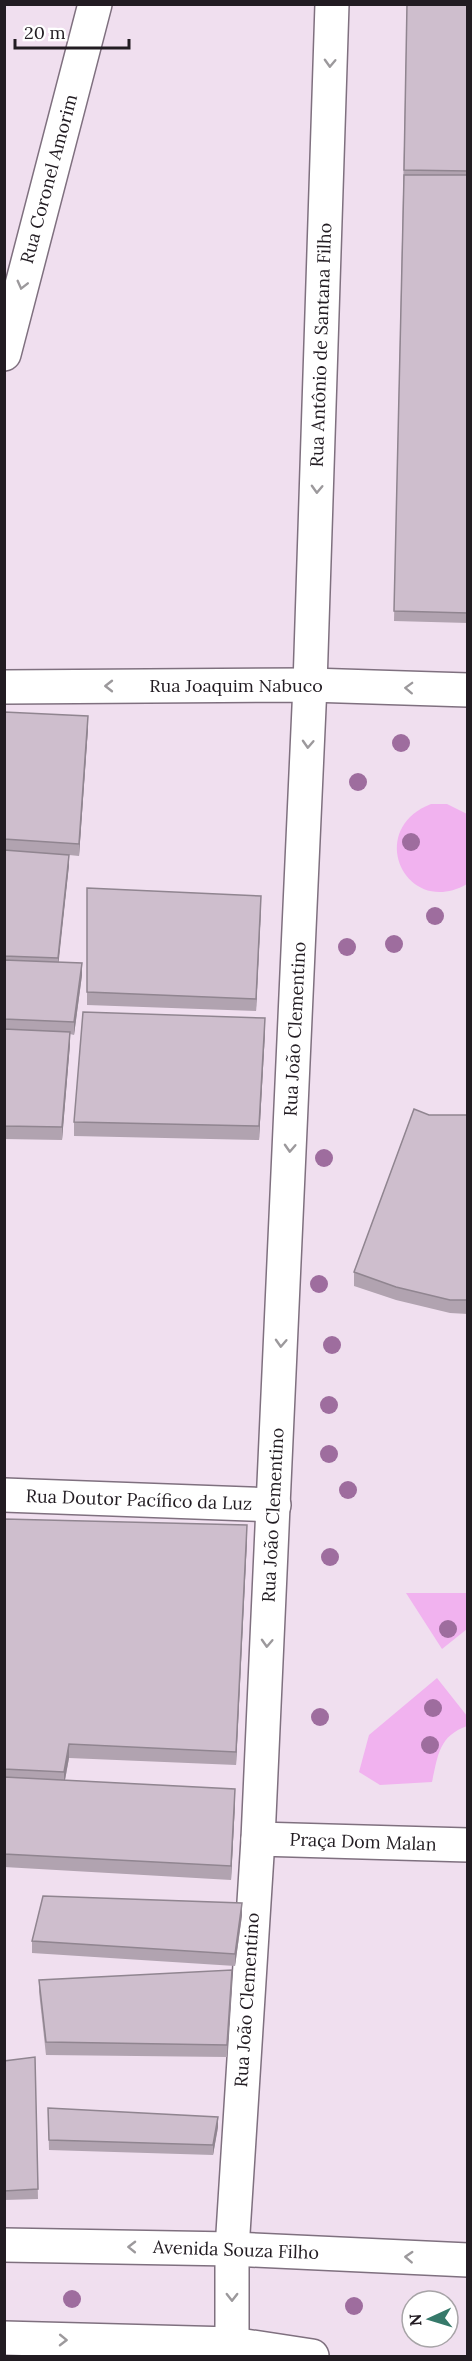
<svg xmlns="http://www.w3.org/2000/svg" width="472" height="2361" viewBox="0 0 472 2361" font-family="Lora,serif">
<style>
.green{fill:#f1b2ef}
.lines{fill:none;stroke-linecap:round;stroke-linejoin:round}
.minor-casing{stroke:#7f707f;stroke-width:36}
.major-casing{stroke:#7f707f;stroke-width:36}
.minor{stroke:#fff;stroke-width:33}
.major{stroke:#fff;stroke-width:33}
.tree{fill:#9e6d9e}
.wall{fill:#b1a3b0}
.shaded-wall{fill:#908590}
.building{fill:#cebecd;stroke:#908590;stroke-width:1.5}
.oneway{stroke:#9c999c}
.labels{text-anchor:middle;stroke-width:4.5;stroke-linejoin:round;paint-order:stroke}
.street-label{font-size:18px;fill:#221c22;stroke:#fff}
</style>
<rect width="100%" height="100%" fill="#f0dfef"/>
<g class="green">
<path d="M 431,804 L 447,804 L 467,814 L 467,884 C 406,919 364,830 431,804 Z"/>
<path d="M 406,1593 L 467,1593 L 467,1629 L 442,1649 Z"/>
<path d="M 437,1678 L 467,1716 L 467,1726 C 439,1736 438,1755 432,1782 L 380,1785 L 359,1772 L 369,1735 Z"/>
</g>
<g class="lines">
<defs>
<g id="minor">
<path d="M 4,354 L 95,4"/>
<path d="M 310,685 L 332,4"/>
<path d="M 4,1495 L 274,1505"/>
<path d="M 258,1839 L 468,1845"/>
</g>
<g id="major">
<path d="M 4,687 L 310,685 L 468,690"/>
<path d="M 4,2245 L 232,2249 L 468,2260"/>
<path d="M 4,2338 L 232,2344 L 312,2356"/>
<path d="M 232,2344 L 232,2249 L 258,1839 L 310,685"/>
</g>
</defs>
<use href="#minor" class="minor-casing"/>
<use href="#major" class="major-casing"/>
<use href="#minor" class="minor"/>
<use href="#major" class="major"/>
</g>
<g class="tree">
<circle cx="401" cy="743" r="9"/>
<circle cx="358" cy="782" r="9"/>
<circle cx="411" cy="842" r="9"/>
<circle cx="435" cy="916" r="9"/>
<circle cx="394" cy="944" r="9"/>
<circle cx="347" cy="947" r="9"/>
<circle cx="324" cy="1158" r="9"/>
<circle cx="319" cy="1284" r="9"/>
<circle cx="332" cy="1345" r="9"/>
<circle cx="329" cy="1405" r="9"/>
<circle cx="329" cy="1454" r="9"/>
<circle cx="348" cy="1490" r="9"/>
<circle cx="330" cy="1557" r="9"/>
<circle cx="448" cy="1629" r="9"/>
<circle cx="433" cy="1708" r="9"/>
<circle cx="320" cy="1717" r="9"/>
<circle cx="430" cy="1745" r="9"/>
<circle cx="72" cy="2299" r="9"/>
<circle cx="354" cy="2306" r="9"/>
</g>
<g class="wall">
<path d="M 407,4 L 468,4 L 468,623 L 394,621 Z"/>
<path d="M 4,712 L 88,728 L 79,856 L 69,855 L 69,865 L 58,962 L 82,975 L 74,1035 L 70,1034 L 70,1044 L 62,1140 L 4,1139 Z"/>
<path d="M 87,888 L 261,908 L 256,1011 L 87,1005 Z"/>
<path d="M 265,1032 L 259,1140 L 74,1136 L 74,1122 Z"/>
<path d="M 429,1115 L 468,1115 L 468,1314 L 450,1313 L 396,1300 L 354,1286 L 354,1272 Z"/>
<path d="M 4,1519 L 247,1539 L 236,1765 L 69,1758 L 65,1780 L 235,1803 L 231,1880 L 4,1867 Z"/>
<path d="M 242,1915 L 235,1966 L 32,1953 L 32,1941 Z"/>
<path d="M 39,1980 L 232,1983 L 227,2057 L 46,2055 L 39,1992 Z"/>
<path d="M 35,2057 L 38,2199 L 4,2200 L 4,2061 Z"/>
<path d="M 48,2108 L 218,2127 L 213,2155 L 49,2150 Z"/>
</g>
<g class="shaded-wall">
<path d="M 88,716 L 88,728 L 79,856 L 79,844 Z"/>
<path d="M 69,855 L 69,865 L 58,968 L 58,958 Z"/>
<path d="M 261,896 L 261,908 L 256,1011 L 256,999 Z"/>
<path d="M 82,963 L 82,975 L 74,1035 L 74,1022 Z"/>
<path d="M 265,1018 L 265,1032 L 259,1140 L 259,1126 Z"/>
<path d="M 70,1032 L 70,1044 L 62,1140 L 62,1127 Z"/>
<path d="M 247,1525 L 247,1539 L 236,1765 L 236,1752 Z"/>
<path d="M 69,1744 L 69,1758 L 64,1785 L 64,1772 Z"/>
<path d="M 235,1789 L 235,1803 L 231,1880 L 231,1866 Z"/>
<path d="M 242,1903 L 242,1915 L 235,1966 L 235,1954 Z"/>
<path d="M 232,1970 L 232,1983 L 227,2057 L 227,2045 Z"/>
<path d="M 218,2117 L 218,2127 L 213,2155 L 213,2145 Z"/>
</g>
<g class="building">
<path d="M 407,4 L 468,4 L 468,171 L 404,170 Z"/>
<path d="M 404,175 L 468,175 L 468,613 L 394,611 Z"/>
<path d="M 4,712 L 88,716 L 79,844 L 4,839 Z"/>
<path d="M 4,850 L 69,855 L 58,958 L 4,956 Z"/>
<path d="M 87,888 L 261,896 L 256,999 L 87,992 Z"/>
<path d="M 4,960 L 82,963 L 74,1022 L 4,1019 Z"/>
<path d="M 83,1012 L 265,1018 L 259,1126 L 74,1122 Z"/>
<path d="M 4,1029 L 70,1032 L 62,1127 L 4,1126 Z"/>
<path d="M 414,1109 L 429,1115 L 468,1115 L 468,1300 L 450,1300 L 396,1287 L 354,1272 Z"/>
<path d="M 4,1519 L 247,1525 L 236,1752 L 69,1744 L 64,1772 L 4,1769 Z"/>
<path d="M 4,1777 L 235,1789 L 231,1866 L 4,1854 Z"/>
<path d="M 43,1896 L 242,1903 L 235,1954 L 32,1941 Z"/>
<path d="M 232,1970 L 227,2045 L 46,2042 L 39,1980 Z"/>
<path d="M 35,2057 L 38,2189 L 4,2191 L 4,2061 Z"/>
<path d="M 48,2108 L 218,2117 L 213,2145 L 49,2140 Z"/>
</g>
<defs><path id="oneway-chevron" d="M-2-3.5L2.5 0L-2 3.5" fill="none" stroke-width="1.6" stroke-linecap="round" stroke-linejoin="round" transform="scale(1.5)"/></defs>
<g class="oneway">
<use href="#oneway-chevron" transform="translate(330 63) rotate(92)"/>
<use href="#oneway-chevron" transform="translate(22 285) rotate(104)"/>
<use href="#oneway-chevron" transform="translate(317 489) rotate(92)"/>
<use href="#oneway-chevron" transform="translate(109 686) rotate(180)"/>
<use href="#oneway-chevron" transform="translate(409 688) rotate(-178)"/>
<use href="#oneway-chevron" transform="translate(308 744) rotate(93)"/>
<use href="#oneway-chevron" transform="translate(290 1148) rotate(93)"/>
<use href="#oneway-chevron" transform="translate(281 1343) rotate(93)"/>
<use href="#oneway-chevron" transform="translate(267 1643) rotate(93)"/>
<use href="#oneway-chevron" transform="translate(132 2247) rotate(-179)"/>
<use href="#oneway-chevron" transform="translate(409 2257) rotate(-177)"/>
<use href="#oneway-chevron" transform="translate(232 2297) rotate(90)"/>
<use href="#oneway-chevron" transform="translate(63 2340) rotate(1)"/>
</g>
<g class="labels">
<g class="street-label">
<text transform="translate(49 179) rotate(-75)" y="6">Rua Coronel Amorim</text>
<text transform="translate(321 345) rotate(-88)" y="6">Rua Antônio de Santana Filho</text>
<text x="236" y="692">Rua Joaquim Nabuco</text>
<text transform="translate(295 1029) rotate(-87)" y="6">Rua João Clementino</text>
<text transform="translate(139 1500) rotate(2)" y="6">Rua Doutor Pacífico da Luz</text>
<text transform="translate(273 1515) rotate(-87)" y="6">Rua João Clementino</text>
<text transform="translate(363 1842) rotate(2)" y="6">Praça Dom Malan</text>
<text transform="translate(247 2000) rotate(-86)" y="6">Rua João Clementino</text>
<text transform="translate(236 2250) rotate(2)" y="6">Avenida Souza Filho</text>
</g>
</g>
<rect width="472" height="2361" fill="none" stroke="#221c22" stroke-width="12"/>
<g transform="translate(430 2319) rotate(266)"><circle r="28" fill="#ffffff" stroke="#a7a4a7" stroke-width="1.5"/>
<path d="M0-4.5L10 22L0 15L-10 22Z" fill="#36796a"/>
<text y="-9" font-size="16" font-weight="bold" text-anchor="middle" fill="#221c22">N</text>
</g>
<path d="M15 39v9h114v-9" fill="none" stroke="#221c22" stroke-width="3"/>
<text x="24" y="39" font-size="18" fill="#221c22" stroke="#ffffff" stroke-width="4.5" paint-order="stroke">20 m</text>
</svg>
